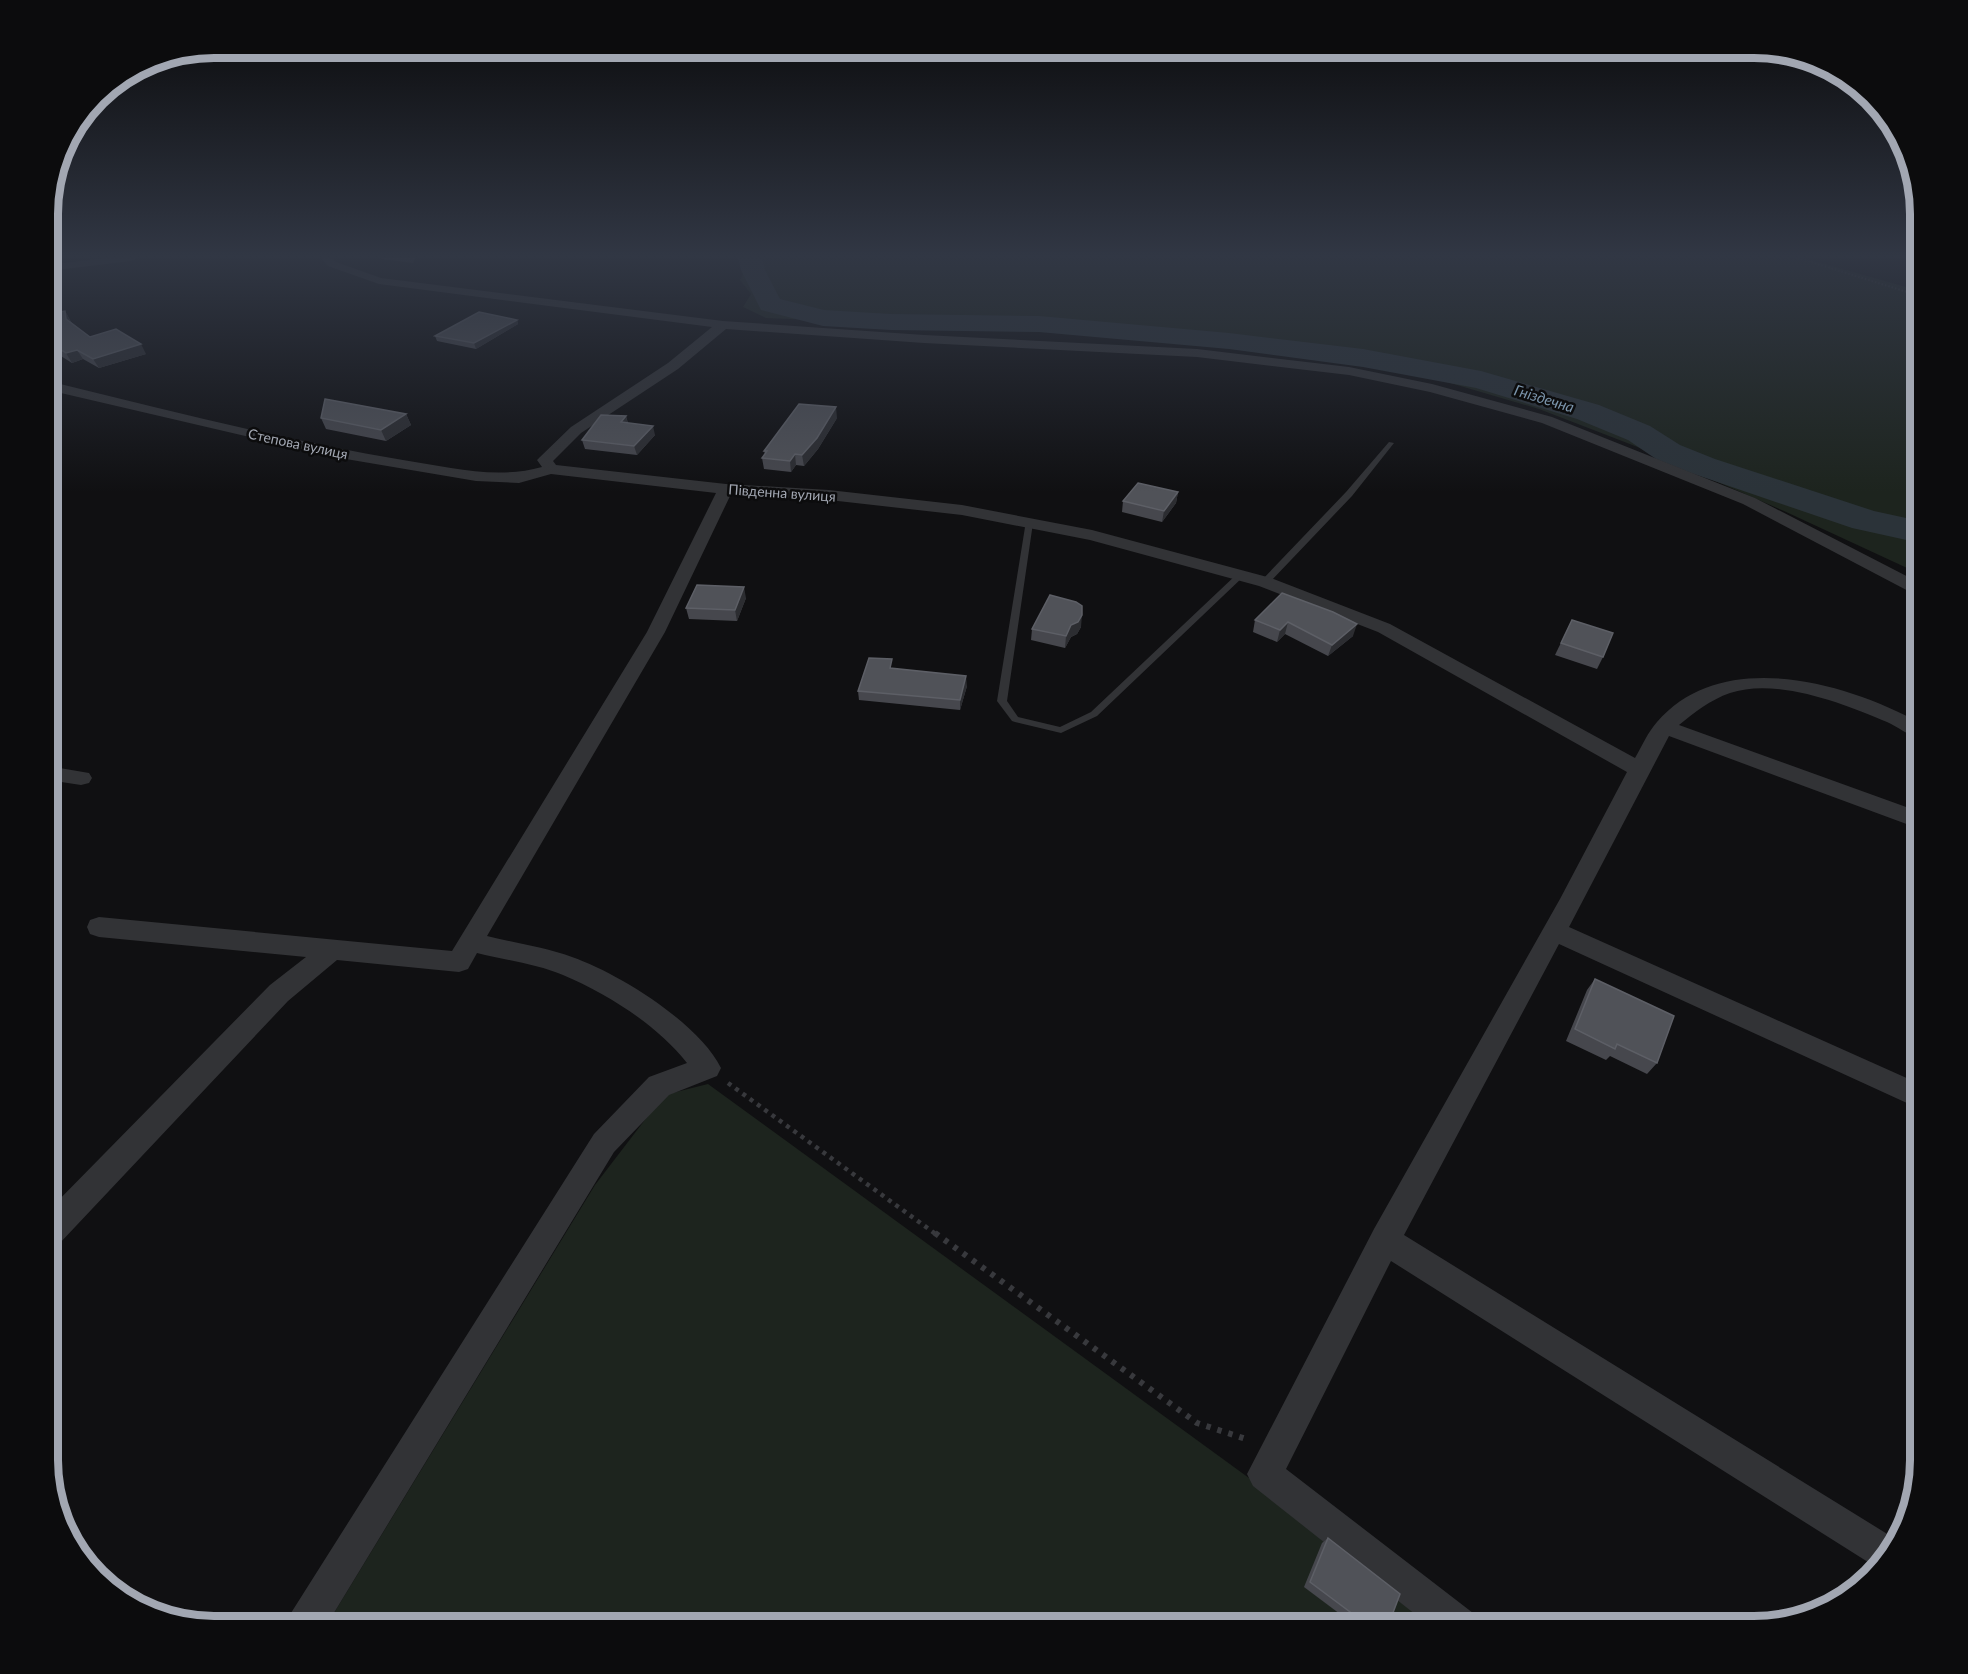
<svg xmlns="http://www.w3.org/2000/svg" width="1968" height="1674" viewBox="0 0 1968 1674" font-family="Lato,sans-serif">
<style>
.green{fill:#1d241e}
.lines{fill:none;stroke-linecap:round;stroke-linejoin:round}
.river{fill:#2b3339;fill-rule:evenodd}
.path-far2{stroke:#38393d;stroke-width:2;stroke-dasharray:1.5 2;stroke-linecap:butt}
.path-far1{stroke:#38393d;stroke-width:4.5;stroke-dasharray:4 5;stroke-linecap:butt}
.path{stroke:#38393d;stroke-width:6;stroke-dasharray:4.5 7;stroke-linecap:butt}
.service{fill:#323336;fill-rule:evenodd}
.minor{fill:#323336;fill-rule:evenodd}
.wall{fill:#46474d}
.shaded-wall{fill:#2c2d31}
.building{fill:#505258;stroke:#5d5f66;stroke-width:1.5}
.labels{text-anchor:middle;stroke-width:5;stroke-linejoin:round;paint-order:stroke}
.far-street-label{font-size:14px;fill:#a2a7b2;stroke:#0c0c0d}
.far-water-label{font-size:15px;font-style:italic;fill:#7b95ac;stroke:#0c0c0d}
.rim{fill:none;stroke:#a2a7b2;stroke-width:8}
</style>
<rect width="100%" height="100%" fill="#101012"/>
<g class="green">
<path d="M 736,258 L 1804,258 L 1920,291 L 1920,574 L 1784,511 L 1635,446 L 1539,409 L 1440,380 L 1395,360 L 1297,344 L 1160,330 L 1114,328 L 1040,330 L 1000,322 L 963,323 L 944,326 L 902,318 L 862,322 L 766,318 L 743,307 L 751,294 L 740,280 L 745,271 Z"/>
<path d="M 708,1084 L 1249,1478 L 1444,1626 L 326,1626 L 595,1185 L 664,1095 Z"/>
</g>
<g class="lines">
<path class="river" d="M 738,258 L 762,258 L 765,270 L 780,299 L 824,310 L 891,314 L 1039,316 L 1229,333 L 1363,349 L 1481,371 L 1599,405 L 1650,426 L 1680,445 L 1715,459 L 1874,511 L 1920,521 L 1920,543 L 1852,528 L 1691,473 L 1656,459 L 1628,440 L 1577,419 L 1476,388 L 1363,367 L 1229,349 L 1039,332 L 891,330 L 823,326 L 761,310 L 741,270 Z"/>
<path class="path-far2" d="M 1798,258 L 1920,296"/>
<path class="path-far1" d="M 728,1083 L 937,1235"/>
<path class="path" d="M 935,1233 L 1197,1423 L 1249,1440"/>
<g class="service">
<path d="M 1389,442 L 1394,443 L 1352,496 L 1268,584 L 1262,584 L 1262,580 L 1346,492 Z"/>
<path d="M 1026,521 L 1033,523 L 1007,701 L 1018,717 L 1060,727 L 1091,712 L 1237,574 L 1243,574 L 1244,576 L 1097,716 L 1061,733 L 1015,722 L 1012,721 L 997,701 Z"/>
</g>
<g class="minor">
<path d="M 105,258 L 137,258 L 131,261 L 48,271 L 48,265 Z"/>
<path d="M 321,258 L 332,258 L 336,262 L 381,278 L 723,321 L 924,335 L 1197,349 L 1349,367 L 1432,384 L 1552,417 L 1755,498 L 1920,583 L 1920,595 L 1914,594 L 1743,504 L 1542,423 L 1430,392 L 1349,375 L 1197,357 L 924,343 L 726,329 L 678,369 L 581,433 L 553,461 L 556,465 L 726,484 L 829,490 L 962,505 L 1092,530 L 1271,578 L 1390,624 L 1635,758 C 1642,746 1648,732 1657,722 C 1722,647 1845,682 1920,723 L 1920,739 C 1908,735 1898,727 1887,722 C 1845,704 1776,677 1730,693 C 1710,700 1695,712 1679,725 L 1920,812 L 1920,829 L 1669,736 L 1569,927 L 1920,1084 L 1920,1109 L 1559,944 L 1404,1235 L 1897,1540 L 1879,1569 L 1391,1261 L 1286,1469 L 1473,1613 L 1479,1626 L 1430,1626 L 1253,1486 L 1247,1474 L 1374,1229 L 1560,899 L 1627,772 L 1378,632 L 1259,586 L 1090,540 L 962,515 L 829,500 L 731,494 L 665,632 L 487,936 C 515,943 545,947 572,957 C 618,973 699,1023 721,1068 L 717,1076 L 669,1095 L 614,1152 L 326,1626 L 285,1626 L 291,1613 L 594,1134 L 649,1077 L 687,1063 C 657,1025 608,994 563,975 C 537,964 505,960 477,953 L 468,969 L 459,972 L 337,960 L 288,1001 L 59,1244 L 48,1248 L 48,1211 L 270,985 L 306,957 L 99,937 L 90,934 L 87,927 L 90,920 L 99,917 L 452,951 L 647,632 L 716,493 L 551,474 L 519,483 L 476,481 L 340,458 L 48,390 L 48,381 C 166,410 284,440 403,460 C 449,467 496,480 542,467 L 537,460 L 540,457 L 571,427 L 668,363 L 712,327 L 379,284 L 328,266 Z"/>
<path d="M 48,766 L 89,773 L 92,778 L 89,783 L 81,785 L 48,780 Z"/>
</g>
</g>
<g class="wall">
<path d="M 380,258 L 415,258 L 413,263 L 382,259 Z"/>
<path d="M 48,305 L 62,311 L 65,311 L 70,320 L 71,322 L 90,337 L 146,354 L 99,368 L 83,359 L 72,363 L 56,353 L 52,354 L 48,351 Z"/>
<path d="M 517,320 L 518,324 L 476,349 L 437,341 L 435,336 Z"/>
<path d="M 406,414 L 411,425 L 386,441 L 326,429 L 321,418 Z"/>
<path d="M 626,416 L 628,423 L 655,435 L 637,455 L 585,449 L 582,440 Z"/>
<path d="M 837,418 L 818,449 L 804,466 L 796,465 L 791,472 L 764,469 L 762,458 L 765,454 L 764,451 Z"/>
<path d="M 1178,492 L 1176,503 L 1162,522 L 1122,512 L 1123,501 Z"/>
<path d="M 1282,593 L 1353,636 L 1328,656 L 1285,634 L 1277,642 L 1253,632 L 1255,620 Z"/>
<path d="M 746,598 L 737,621 L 689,619 L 686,608 Z"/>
<path d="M 1572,620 L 1603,657 L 1597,669 L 1555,655 Z"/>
<path d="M 1081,627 L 1077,634 L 1071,637 L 1065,648 L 1031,640 L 1032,629 Z"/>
<path d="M 893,669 L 967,686 L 960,710 L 859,700 L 858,691 Z"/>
<path d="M 1595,979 L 1657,1063 L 1647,1074 L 1610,1056 L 1606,1060 L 1566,1041 L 1587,990 Z"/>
<path d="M 1328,1538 L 1388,1626 L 1356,1626 L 1304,1587 L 1322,1543 Z"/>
</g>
<g class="shaded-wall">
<path d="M 65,311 L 70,320 L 71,328 L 66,319 Z"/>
<path d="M 517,320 L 518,324 L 476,349 L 474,343 Z"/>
<path d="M 48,343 L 50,343 L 56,353 L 52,354 L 48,349 Z"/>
<path d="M 141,344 L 146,354 L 99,368 L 93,359 Z"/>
<path d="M 77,350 L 83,359 L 72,363 L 66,353 Z"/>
<path d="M 836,407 L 837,418 L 818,449 L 804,466 L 802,455 Z"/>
<path d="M 406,414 L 411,425 L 386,441 L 381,430 Z"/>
<path d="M 626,416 L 628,425 L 621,422 Z"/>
<path d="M 653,426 L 655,435 L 637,455 L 634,446 Z"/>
<path d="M 795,454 L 796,465 L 791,472 L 790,461 Z"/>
<path d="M 1178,492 L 1176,503 L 1162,522 L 1164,511 Z"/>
<path d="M 744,587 L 746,598 L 737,621 L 735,610 Z"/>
<path d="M 1082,615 L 1081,627 L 1077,634 L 1071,637 L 1065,648 L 1066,636 L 1071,625 Z"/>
<path d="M 1288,622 L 1285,634 L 1277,642 L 1280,630 Z"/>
<path d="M 1357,624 L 1353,636 L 1328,656 L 1332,645 Z"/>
<path d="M 966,676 L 967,686 L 960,710 L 960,700 Z"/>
</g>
<g class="building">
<path d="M 57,303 L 59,312 L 65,311 L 66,319 L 90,337 L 116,329 L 141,344 L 93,359 L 77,350 L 66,353 L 50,343 L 48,343 L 48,305 Z"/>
<path d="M 479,312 L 517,320 L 474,343 L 435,336 Z"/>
<path d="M 325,399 L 406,414 L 381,430 L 321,418 Z"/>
<path d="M 799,404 L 836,407 L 817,438 L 802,455 L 795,454 L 790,461 L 762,458 L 767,451 L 764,451 Z"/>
<path d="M 601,415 L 626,416 L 621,422 L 653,426 L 634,446 L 582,440 Z"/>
<path d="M 1138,483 L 1178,492 L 1164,511 L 1123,501 Z"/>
<path d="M 697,585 L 744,587 L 735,610 L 686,608 Z"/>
<path d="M 1282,593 L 1333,612 L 1357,624 L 1332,645 L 1288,622 L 1280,630 L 1255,620 Z"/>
<path d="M 1050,595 L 1076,602 L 1082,606 L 1082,615 L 1078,622 L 1071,625 L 1066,636 L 1032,629 Z"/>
<path d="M 1572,620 L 1613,633 L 1603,657 L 1561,643 Z"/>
<path d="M 869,658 L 892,659 L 890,668 L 966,676 L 960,700 L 858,691 Z"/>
<path d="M 1595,979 L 1674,1016 L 1657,1063 L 1617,1044 L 1615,1049 L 1575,1029 Z"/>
<path d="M 1328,1538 L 1400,1594 L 1388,1626 L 1369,1626 L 1310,1582 Z"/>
</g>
<linearGradient id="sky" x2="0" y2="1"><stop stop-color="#09090a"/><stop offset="0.52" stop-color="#313744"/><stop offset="1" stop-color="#313744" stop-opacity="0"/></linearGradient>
<rect width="1968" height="492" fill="url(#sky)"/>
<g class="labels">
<g class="far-street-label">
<text transform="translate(298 444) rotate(12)" y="5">Степова вулиця</text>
<text transform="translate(782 493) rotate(4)" y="5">Південна вулиця</text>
</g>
<g class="far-water-label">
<text transform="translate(1544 399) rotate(17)" y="5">Гніздечна</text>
</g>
</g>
<path d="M0 0H1968V1674H0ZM214 58H1754A156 156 0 0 1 1910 214V1460A156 156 0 0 1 1754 1616H214A156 156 0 0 1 58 1460V214A156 156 0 0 1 214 58Z" fill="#0c0c0d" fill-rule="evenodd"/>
<path class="rim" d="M214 58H1754A156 156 0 0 1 1910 214V1460A156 156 0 0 1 1754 1616H214A156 156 0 0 1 58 1460V214A156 156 0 0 1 214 58Z"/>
</svg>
